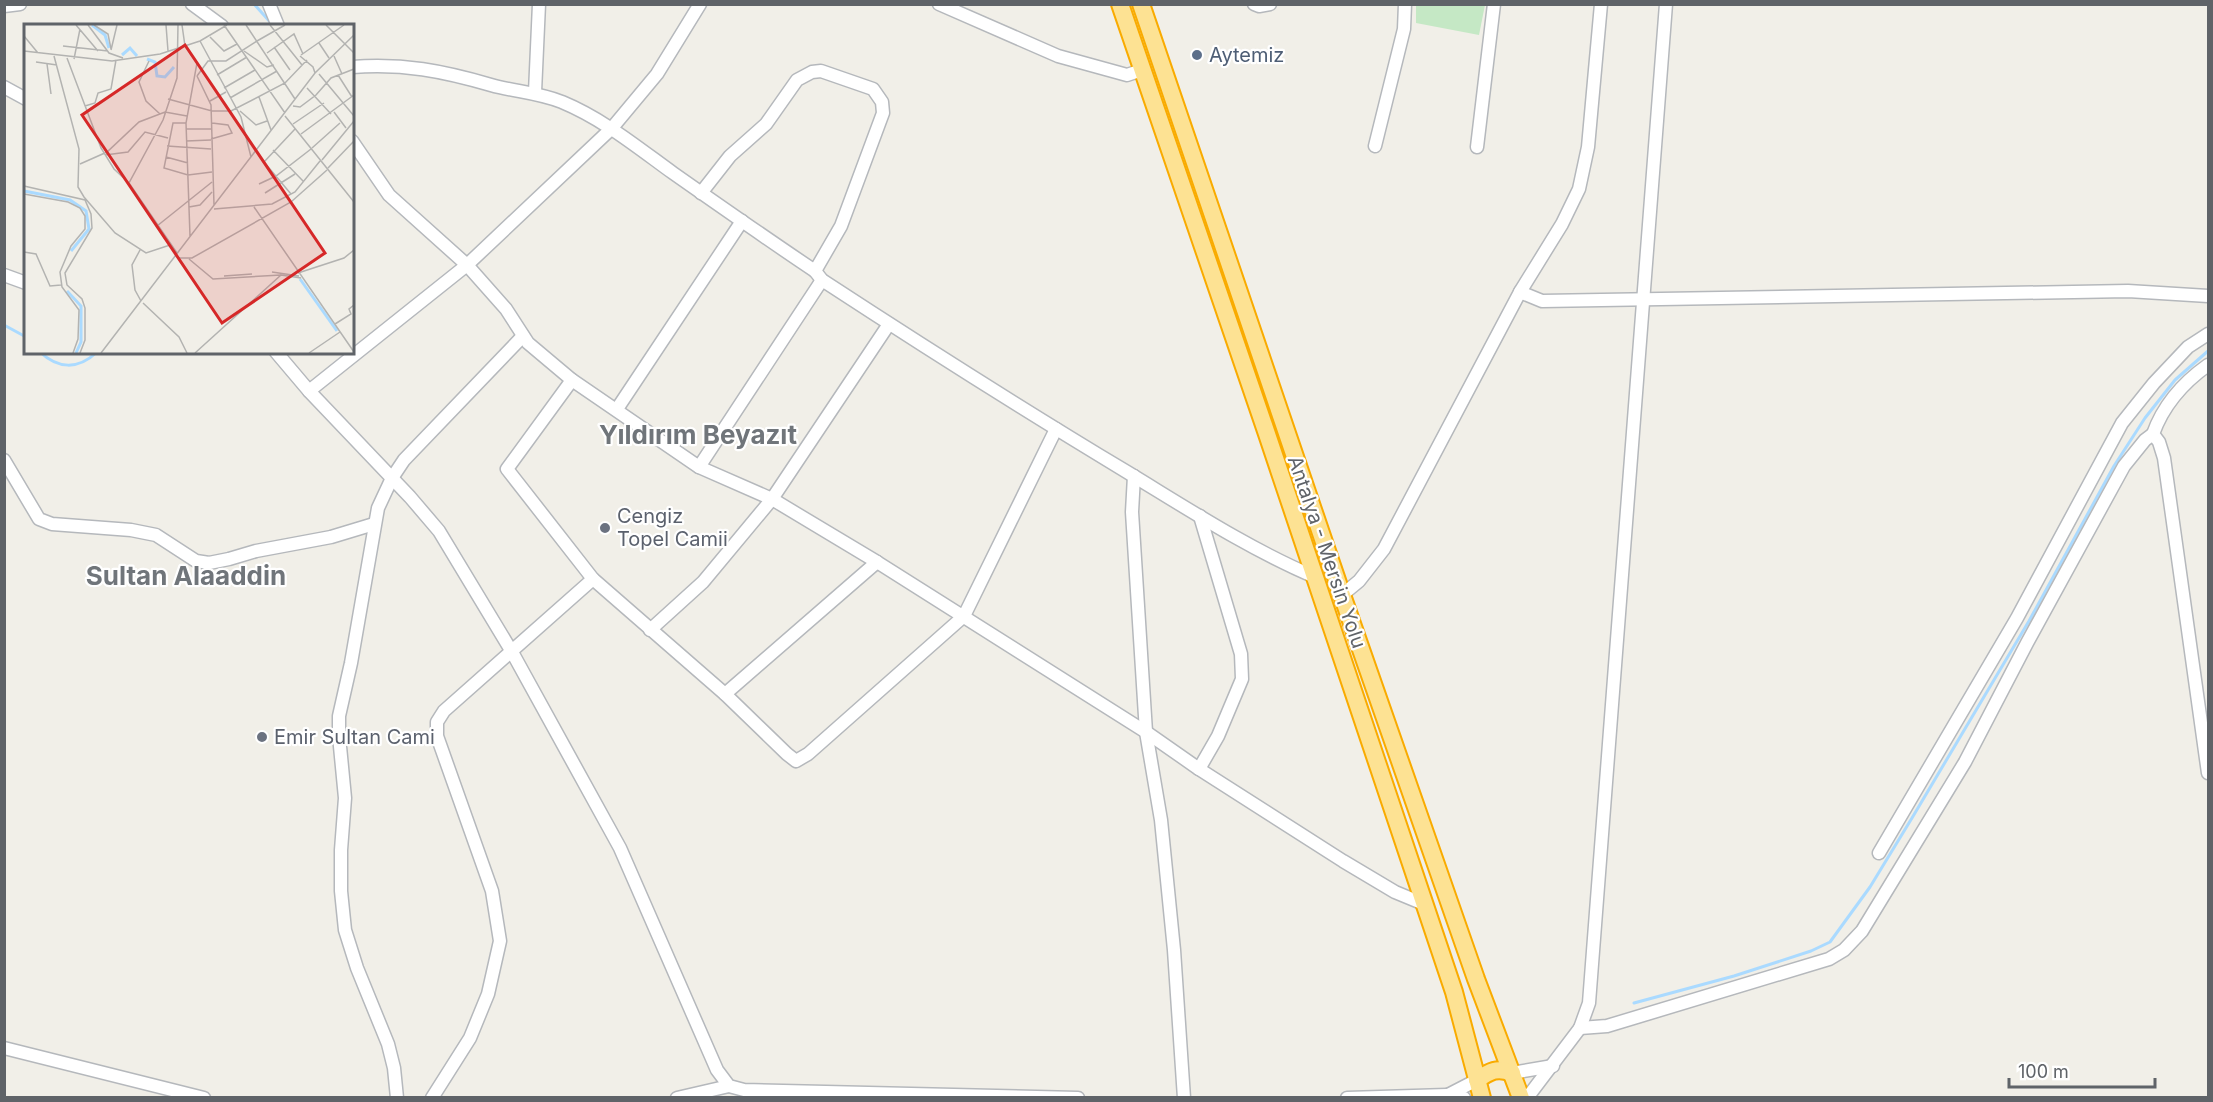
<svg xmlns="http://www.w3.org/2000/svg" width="2213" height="1102" viewBox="0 0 2213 1102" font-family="Inter,sans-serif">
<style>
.green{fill:#c5e8c5}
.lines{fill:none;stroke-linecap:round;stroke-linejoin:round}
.stream{stroke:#aadaff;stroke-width:3}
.minor-casing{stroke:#b5b8bc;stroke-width:15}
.highway-casing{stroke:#f9ab00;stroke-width:20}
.minor{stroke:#fff;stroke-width:12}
.highway{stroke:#fde293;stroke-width:16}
.service-dot{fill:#5c6f8a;stroke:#fff;stroke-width:2}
.worship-dot{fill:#6b7280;stroke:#fff;stroke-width:2}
.labels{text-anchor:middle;stroke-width:4.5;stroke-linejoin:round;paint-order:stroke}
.service-label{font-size:20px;fill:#4e5e75;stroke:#fff;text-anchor:start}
.worship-label{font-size:20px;fill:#5b616d;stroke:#fff;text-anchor:start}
.street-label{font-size:20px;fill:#5f6368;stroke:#fff}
.district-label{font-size:26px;font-weight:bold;fill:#70757a;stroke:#fff}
.inset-river{fill:none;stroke:#aadaff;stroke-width:3}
.inset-road{fill:none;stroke:#b3b3b1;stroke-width:1.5}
.view{fill:#d62828;fill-opacity:0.15;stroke:#d62828;stroke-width:3}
.inset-edge{fill:none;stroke:#5f6368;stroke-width:3}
</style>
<rect width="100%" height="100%" fill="#f1efe8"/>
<path class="green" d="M 1416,5 L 1485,5 L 1479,35 L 1416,23 Z"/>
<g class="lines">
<g class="stream">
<path d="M 254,4 L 271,23"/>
<path d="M 4,325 L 26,337"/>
<path d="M 40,352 C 58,369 78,370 97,352"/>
<path d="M 1634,1003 L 1734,976 L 1811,951 L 1830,942 L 1870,887 L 1912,818 L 2029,621 L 2114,466 L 2145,418 L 2175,380 L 2208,351"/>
</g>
<defs>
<g id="minor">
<path d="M 192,4 L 222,26"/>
<path d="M 269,4 L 278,26"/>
<path d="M 939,4 L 1058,56 L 1127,75 L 1142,70"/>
<path d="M 1254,4 L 1259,6 L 1270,4"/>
<path d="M 4,6 L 20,4"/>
<path d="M 352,67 C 403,63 443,71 491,85 C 516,92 536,92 562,102 C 603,119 637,147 673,173 C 720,206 767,239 815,271 L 822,280 C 923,346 1024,410 1127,472 C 1188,509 1249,549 1315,577"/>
<path d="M 4,87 L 26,99"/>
<path d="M 535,92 L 539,4"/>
<path d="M 352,141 L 389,195 L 467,265 L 506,309 L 528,343 L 572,380 L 699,467 L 772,499 L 877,562 L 1146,732 L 1199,769 L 1343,861 L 1395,892 L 1424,904"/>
<path d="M 1375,146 L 1404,29 L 1405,4"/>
<path d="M 1477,147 L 1494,4"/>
<path d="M 701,193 L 730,156 L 766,124 L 797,80 L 812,72 L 821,71 L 873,89 L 882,102 L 883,113 L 841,226 L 815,271"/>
<path d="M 4,275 L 26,283"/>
<path d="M 1520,292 L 1542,301 L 2128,291 L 2208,296"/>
<path d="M 276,352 L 309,391 L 410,497 L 439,531 L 512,652 L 620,848 L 717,1070 L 729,1086 L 744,1090 L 1078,1098"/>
<path d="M 2208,365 C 2184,382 2163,406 2153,434 L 2159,442 L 2164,458 L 2208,773"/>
<path d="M 572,380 L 507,469 L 593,579 L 725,694 L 787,754 L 796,761 L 808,754 L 964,616 L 1056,429"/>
<path d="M 309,391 L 467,265 L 612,128 L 657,74 L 700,4"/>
<path d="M 617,409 L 742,221"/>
<path d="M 4,460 L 39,519 L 52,524 L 131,530 L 156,535 L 196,561 L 209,563 L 229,559 L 256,551 L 331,537 L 374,524"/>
<path d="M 699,467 L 822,280"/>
<path d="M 1134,476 L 1132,512 L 1146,732 L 1161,820 L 1174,950 L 1184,1098"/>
<path d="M 1342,595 L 1359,581 L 1384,549 L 1520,292 L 1562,224 L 1579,189 L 1588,147 L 1601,4"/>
<path d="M 650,630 L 703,582 L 772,499 L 889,324"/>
<path d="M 725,694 L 877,562"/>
<path d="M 1199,769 L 1218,736 L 1242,679 L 1241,654 L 1200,516"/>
<path d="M 1879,853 L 2017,618 L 2122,423 L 2154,383 L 2188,347 L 2208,334"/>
<path d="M 1580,1028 L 1607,1026 L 1829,959 L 1844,950 L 1862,931 L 1965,762 L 2027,643 L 2124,466 L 2145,440 L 2153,434"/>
<path d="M 4,1048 L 204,1098"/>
<path d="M 1512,1073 L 1553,1066"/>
<path d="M 1448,1095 L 1477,1080"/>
<path d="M 397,1098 L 394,1068 L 388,1044 L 357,968 L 345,930 L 341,891 L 341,850 L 345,798 L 339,736 L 339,716 L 351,663 L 378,508 L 392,478 L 404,460 L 523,336"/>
<path d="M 432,1098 L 470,1038 L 488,994 L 500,941 L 492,891 L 437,736 L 437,722 L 444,711 L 593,579"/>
<path d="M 677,1098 L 729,1086"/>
<path d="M 1347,1098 L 1447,1095 L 1464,1098"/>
<path d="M 1527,1098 L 1580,1028 L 1589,1003 L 1666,4"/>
</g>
<g id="highway">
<path d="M 1120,4 L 1267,434 L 1454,992 L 1482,1098"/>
<path d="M 1141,4 L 1342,595 L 1476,979 L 1521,1098"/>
<path d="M 1477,1080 C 1490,1071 1497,1067 1512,1073"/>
</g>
</defs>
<use href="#minor" class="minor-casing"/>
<use href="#highway" class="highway-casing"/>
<use href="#minor" class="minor"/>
<use href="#highway" class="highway"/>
</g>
<circle class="service-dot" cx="1197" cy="55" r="6"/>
<g class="worship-dot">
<circle cx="605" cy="528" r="6"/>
<circle cx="262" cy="737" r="6"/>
</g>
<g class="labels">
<g class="service-label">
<text x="1209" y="62">Aytemiz</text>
</g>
<g class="worship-label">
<text x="617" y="523">Cengiz<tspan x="617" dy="23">Topel Camii</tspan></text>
<text x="274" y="744">Emir Sultan Cami</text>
</g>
<g class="street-label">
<text transform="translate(1327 552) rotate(71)" y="7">Antalya - Mersin Yolu</text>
</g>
<g class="district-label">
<text x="698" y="444">Yıldırım Beyazıt</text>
<text x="186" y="585">Sultan Alaaddin</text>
</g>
</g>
<g transform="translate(24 24)">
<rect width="330" height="330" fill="#f1efe8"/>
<path class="inset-river" d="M 68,1 L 81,11 L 85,24M 98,31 L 106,24 L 113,32M 123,35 L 131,38 L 133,52 L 141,53 L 150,43M 0,167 L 46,176 L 62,187 L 65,205 L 47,227M 276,255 L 313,307M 43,267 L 57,282 L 57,318 L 52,329"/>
<path class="inset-road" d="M 52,1 L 74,27M 64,1 L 85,29 L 99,34M 70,1 L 84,10 L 87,25M 142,1 L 144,27M 158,1 L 161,22 L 173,39 L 162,99 L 166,212M 200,1 L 261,89M 222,1 L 271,75M 246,1 L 278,41M 302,1 L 330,29M 0,12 L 14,29M 186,13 L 200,27 L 213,20M 176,17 L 217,93 L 227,133M 233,17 L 261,1M 295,19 L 305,34M 39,22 L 84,27M 250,23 L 266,46M 87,26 L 93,1M 0,27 L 88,37 L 136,30 L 176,17 L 203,1M 220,27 L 243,43 L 250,41M 243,29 L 270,10 L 279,30M 277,31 L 320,1M 30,32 L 55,125 L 54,163 L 60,173 L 91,209 L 122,229 L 146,221M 276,32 L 289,43 L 291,49M 310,32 L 318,50M 43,34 L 77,124 L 90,145 L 105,159M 50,35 L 56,5M 125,37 L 115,58 L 122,77 L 136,90M 12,38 L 33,41M 23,40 L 27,70M 295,50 L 330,92M 193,51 L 223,33M 314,51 L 328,73M 173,52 L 187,81 L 190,181M 173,52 L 184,37 L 202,37 L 233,17M 200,64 L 231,46M 283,64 L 307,90M 235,73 L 247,106M 206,74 L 253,47M 144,75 L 188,87 L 207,87 L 261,59 L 283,36M 186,77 L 202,68M 61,82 L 71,79 L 74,69 L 87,65 L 92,36M 269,82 L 276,83 L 292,71 L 307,54 L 330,45M 216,87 L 232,101 L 243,97M 310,88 L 322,104M 261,92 L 330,178M 162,99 L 149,99 L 140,144 L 164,151 L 188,148M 269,100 L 300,79M 162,105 L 187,105M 277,110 L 330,71M 187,115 L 208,109 L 204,101 L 188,99M 162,117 L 187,116M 143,122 L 187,125M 288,124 L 316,99M 249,126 L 279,157M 81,131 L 104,128 L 121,108 L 144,114M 142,133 L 164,139M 298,136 L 330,97M 56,140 L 83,128 L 115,98 L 141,88 L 163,92M 304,144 L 330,117M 235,160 L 252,152 L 287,125M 0,162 L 61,176 L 67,190 L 68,204 L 41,249 L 43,261 L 58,275 L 61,284 L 61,316 L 56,329M 241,169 L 271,150M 0,170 L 44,178 L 56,184 L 61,192 L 61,205 L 47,222 L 36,248 L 38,263 L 55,286 L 54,315 L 49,329M 267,170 L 240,138 L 271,105M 165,183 L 176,181 L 188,168M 230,183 L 330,328M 190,185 L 248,180 L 271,168 L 296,137M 133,202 L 188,158M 116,226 L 108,241 L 111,266 L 117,277M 0,228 L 12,230 L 26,262 L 37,261M 153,229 L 105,159 L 139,96 L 153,54 L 154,1M 154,234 L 168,234 L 267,178 L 303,146M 165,235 L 189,255 L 257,251M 248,248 L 275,252M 274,249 L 320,234 L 330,226M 200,252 L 228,250M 119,279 L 155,313 L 163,329M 311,300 L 327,290 L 325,285 L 330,281M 77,329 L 291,49 L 330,11M 171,329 L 257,251 L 277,254M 285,329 L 316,308"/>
<path class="view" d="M 161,21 L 301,229 L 198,299 L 58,91 Z"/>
<rect width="330" height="330" class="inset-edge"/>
</g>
<rect width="2213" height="1102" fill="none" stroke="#5f6368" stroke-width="12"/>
<path d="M2009 1078v9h146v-9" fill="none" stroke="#5f6368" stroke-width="3"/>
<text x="2018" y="1078" font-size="18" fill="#5f6368" stroke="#ffffff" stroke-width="4.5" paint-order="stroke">100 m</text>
</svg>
